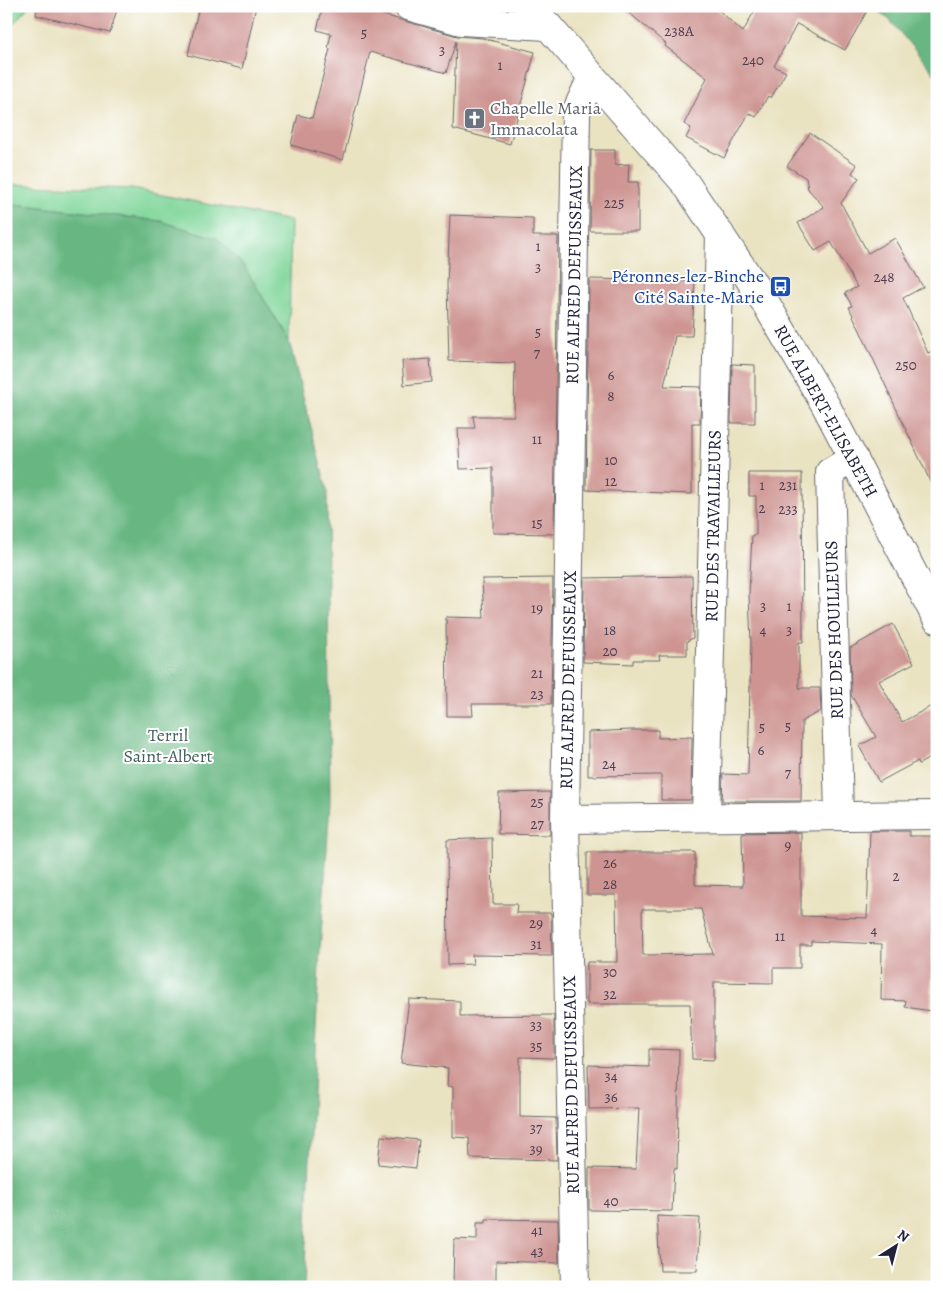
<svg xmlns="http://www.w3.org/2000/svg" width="943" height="1293" viewBox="0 0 943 1293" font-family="Alegreya,serif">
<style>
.green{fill:#80d69a;stroke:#517c6a}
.forest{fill:#68b782;stroke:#456c5e}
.building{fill:#ce9492;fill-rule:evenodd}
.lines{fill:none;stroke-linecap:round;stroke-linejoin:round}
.minor-casing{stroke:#68666a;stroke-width:30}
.minor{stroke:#fff;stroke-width:28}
.labels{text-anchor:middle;stroke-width:4;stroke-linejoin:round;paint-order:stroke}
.number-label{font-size:15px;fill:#4d3e51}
.worship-label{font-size:18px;fill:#5b616d;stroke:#fff;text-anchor:start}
.street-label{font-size:18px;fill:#22223b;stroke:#fff}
.transit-label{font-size:18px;fill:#164399;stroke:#fff;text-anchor:end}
.park-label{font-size:18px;fill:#43615c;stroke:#fff}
</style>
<rect width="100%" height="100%" fill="#fff"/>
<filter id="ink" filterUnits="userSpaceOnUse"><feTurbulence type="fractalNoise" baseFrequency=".02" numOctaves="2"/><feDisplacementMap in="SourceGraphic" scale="10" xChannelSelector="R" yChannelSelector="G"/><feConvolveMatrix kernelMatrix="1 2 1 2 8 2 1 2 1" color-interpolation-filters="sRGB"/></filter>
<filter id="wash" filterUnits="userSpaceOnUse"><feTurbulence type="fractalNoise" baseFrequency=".0096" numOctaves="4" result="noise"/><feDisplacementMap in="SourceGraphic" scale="20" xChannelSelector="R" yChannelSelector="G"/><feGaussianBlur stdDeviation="1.12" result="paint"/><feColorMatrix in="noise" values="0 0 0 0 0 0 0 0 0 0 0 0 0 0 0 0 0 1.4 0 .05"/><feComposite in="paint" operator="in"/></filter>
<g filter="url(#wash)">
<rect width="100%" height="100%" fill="#eae3c2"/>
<g class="green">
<path d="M 6,6 L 29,6 L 6,32 Z"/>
<path d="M 6,184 L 132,189 L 291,221 L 289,341 L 244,266 L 160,221 L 6,203 Z"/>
</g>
<g class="forest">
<path d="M 870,6 L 937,6 L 937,77 L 890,20 Z"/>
<path d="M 6,203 L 160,221 L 217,238 L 244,266 L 289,341 L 327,490 L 330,803 L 319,965 L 304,1287 L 6,1287 Z"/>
</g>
<g id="blocks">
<g class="building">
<path d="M 37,6 L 118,6 L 110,33 L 36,15 Z"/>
<path d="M 199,6 L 256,6 L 242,69 L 188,55 Z"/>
<path d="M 323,6 L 363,6 L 381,11 L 380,14 L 457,36 L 482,38 L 535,52 L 510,144 L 453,129 L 456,41 L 446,73 L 370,52 L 343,160 L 291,145 L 298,115 L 312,118 L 330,49 L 328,48 L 331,34 L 317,30 Z"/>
<path d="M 621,6 L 714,6 L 743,32 L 757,6 L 870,6 L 845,50 L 797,24 L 774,66 L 786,72 L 771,98 L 768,96 L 756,117 L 749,113 L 724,158 L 686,138 L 691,128 L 684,124 L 707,78 L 665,46 L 666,44 Z"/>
<path d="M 810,133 L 857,165 L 852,173 L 859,178 L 841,203 L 868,253 L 895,238 L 923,287 L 903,298 L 928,353 L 937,349 L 937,496 L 849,307 L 852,306 L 845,293 L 857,287 L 831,242 L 815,251 L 798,223 L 824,207 L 808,189 L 806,178 L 787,166 Z"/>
<path d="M 591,150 L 615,150 L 615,165 L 629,164 L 628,182 L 638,182 L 638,231 L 590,231 Z"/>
<path d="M 450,215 L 533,218 L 533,236 L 558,236 L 554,534 L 493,533 L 493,468 L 460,469 L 458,428 L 475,428 L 473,416 L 514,416 L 515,363 L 449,361 L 447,285 Z"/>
<path d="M 589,279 L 695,281 L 692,336 L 675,336 L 664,386 L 701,387 L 700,423 L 692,423 L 692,494 L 586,490 Z"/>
<path d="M 430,359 L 432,382 L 404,385 L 402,361 Z"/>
<path d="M 732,364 L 755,365 L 755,423 L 731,423 Z"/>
<path d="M 749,473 L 802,473 L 803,642 L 799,642 L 799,688 L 820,688 L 821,711 L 802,721 L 801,801 L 722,801 L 723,774 L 748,775 L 751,643 L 749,594 L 752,535 L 756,535 L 756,496 L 749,496 Z"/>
<path d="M 692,576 L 693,638 L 687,641 L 687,655 L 659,655 L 660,660 L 633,660 L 633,664 L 583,662 L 584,578 Z"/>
<path d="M 553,578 L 551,704 L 472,704 L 473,716 L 447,716 L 446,617 L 484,618 L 482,579 Z"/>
<path d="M 893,624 L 914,663 L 879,681 L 902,722 L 937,703 L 937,754 L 919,764 L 918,761 L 879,782 L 859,746 L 876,737 L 851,695 L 850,648 Z"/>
<path d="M 631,730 L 658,730 L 658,738 L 692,737 L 691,800 L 661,800 L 661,775 L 588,776 L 588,732 Z"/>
<path d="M 550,792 L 550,835 L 498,834 L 499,793 Z"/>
<path d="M 870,831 L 909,831 L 909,836 L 935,836 L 931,1011 L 905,1007 L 906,1001 L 881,1000 L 882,944 L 811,941 L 811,945 L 800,945 L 800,968 L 773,968 L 773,983 L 714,982 L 714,1060 L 692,1059 L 690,1004 L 587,1004 L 587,962 L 617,962 L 616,895 L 587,895 L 587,852 L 695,852 L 695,885 L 743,886 L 742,833 L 801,832 L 801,916 L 867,918 ZM 642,909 L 701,909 L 713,954 L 643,955 Z"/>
<path d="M 492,838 L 493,904 L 517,904 L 516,913 L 551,913 L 552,956 L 472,955 L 473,964 L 448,965 L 447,840 Z"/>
<path d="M 409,999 L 460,1001 L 460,1016 L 554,1015 L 554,1058 L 520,1057 L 520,1117 L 556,1118 L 557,1160 L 470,1158 L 469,1138 L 453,1137 L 453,1087 L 447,1086 L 448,1068 L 401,1063 Z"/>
<path d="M 649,1049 L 679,1050 L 677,1169 L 674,1169 L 672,1211 L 589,1210 L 589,1168 L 636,1169 L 639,1108 L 589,1109 L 588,1065 L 649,1067 Z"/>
<path d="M 381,1136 L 419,1140 L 416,1168 L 378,1164 Z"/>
<path d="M 657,1216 L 700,1218 L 697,1271 L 660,1271 Z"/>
<path d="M 486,1219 L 558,1220 L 559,1263 L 496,1261 L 496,1287 L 453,1287 L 454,1239 L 477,1240 L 477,1223 L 486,1223 Z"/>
</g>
</g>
</g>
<g filter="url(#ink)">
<use href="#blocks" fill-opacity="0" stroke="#68666a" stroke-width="1"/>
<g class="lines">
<defs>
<g id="minor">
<path d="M 408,6 L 461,21 L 548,26"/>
<path d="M 528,6 L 548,26 L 686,184 L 765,302 L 826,406 L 937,619"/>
<path d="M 839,815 L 830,472 L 854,458"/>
<path d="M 706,817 L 720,234"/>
<path d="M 565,819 L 937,815"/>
<path d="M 575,1287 L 565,819 L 576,112 L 592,77"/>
</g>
</defs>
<use href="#minor" class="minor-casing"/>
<use href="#minor" class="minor"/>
</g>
</g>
<defs>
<symbol id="church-square" viewBox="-11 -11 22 22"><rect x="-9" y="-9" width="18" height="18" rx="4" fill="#6b7280" stroke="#fff"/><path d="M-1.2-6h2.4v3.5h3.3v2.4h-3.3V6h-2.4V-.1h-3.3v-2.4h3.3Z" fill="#fff"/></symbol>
<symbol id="bus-square" viewBox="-11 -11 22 22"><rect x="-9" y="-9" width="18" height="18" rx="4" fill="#1a4fb4" stroke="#fff"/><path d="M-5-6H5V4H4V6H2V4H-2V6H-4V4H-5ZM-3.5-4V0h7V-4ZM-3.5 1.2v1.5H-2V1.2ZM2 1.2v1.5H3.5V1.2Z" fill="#fff"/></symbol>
</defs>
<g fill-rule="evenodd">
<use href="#church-square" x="462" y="106" width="25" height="25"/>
<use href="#bus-square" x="768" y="274" width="25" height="25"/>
</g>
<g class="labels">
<g class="number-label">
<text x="679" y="36">238A</text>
<text x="364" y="38">5</text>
<text x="442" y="55">3</text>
<text x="753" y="65">240</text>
<text x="500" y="70">1</text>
<text x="614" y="208">225</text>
<text x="538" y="251">1</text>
<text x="538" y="272">3</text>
<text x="884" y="282">248</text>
<text x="538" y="337">5</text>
<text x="537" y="358">7</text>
<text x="906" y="370">250</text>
<text x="611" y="380">6</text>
<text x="611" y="401">8</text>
<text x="537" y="444">11</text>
<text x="611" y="465">10</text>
<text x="611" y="486">12</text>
<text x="762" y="490">1</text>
<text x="788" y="490">231</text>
<text x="762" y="513">2</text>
<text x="788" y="514">233</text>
<text x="537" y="528">15</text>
<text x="763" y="611">3</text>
<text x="789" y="611">1</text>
<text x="537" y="613">19</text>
<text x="610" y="635">18</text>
<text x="763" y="635">4</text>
<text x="789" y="635">3</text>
<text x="610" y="656">20</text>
<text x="537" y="678">21</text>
<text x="537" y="699">23</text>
<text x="788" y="731">5</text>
<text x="762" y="732">5</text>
<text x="761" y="755">6</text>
<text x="609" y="769">24</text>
<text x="788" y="778">7</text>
<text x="537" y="807">25</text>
<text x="537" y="829">27</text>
<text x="788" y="850">9</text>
<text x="610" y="868">26</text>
<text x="896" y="881">2</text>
<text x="610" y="889">28</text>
<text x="536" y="928">29</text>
<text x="874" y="935">4</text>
<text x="780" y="941">11</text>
<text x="536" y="949">31</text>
<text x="610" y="977">30</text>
<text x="610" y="999">32</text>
<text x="536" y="1030">33</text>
<text x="536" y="1051">35</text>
<text x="611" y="1081">34</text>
<text x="611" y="1102">36</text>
<text x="536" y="1133">37</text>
<text x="536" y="1154">39</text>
<text x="611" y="1206">40</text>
<text x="537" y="1235">41</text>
<text x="537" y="1256">43</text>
</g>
<g class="worship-label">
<text x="490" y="114">Chapelle Maria<tspan x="490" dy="21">Immacolata</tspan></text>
</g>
<g class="street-label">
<text transform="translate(574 275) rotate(-89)" y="6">RUE ALFRED DEFUISSEAUX</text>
<text transform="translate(826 411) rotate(61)" y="6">RUE ALBERT-ELISABETH</text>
<text transform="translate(713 526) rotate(-89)" y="6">RUE DES TRAVAILLEURS</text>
<text transform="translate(834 630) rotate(-92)" y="6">RUE DES HOUILLEURS</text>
<text transform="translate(568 680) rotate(-89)" y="6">RUE ALFRED DEFUISSEAUX</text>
<text transform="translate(571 1085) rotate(-91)" y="6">RUE ALFRED DEFUISSEAUX</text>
</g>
<g class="transit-label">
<text x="764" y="282">Péronnes-lez-Binche<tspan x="764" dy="21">Cité Sainte-Marie</tspan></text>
</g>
<g class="park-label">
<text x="168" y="741">Terril<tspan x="168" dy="21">Saint-Albert</tspan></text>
</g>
</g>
<rect width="943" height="1293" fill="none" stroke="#fff" stroke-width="25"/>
<g transform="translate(896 1246) rotate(36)" stroke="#ffffff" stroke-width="4" paint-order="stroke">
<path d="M0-4L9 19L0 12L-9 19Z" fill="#22223b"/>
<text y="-8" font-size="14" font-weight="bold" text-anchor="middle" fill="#22223b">N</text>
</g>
</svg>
